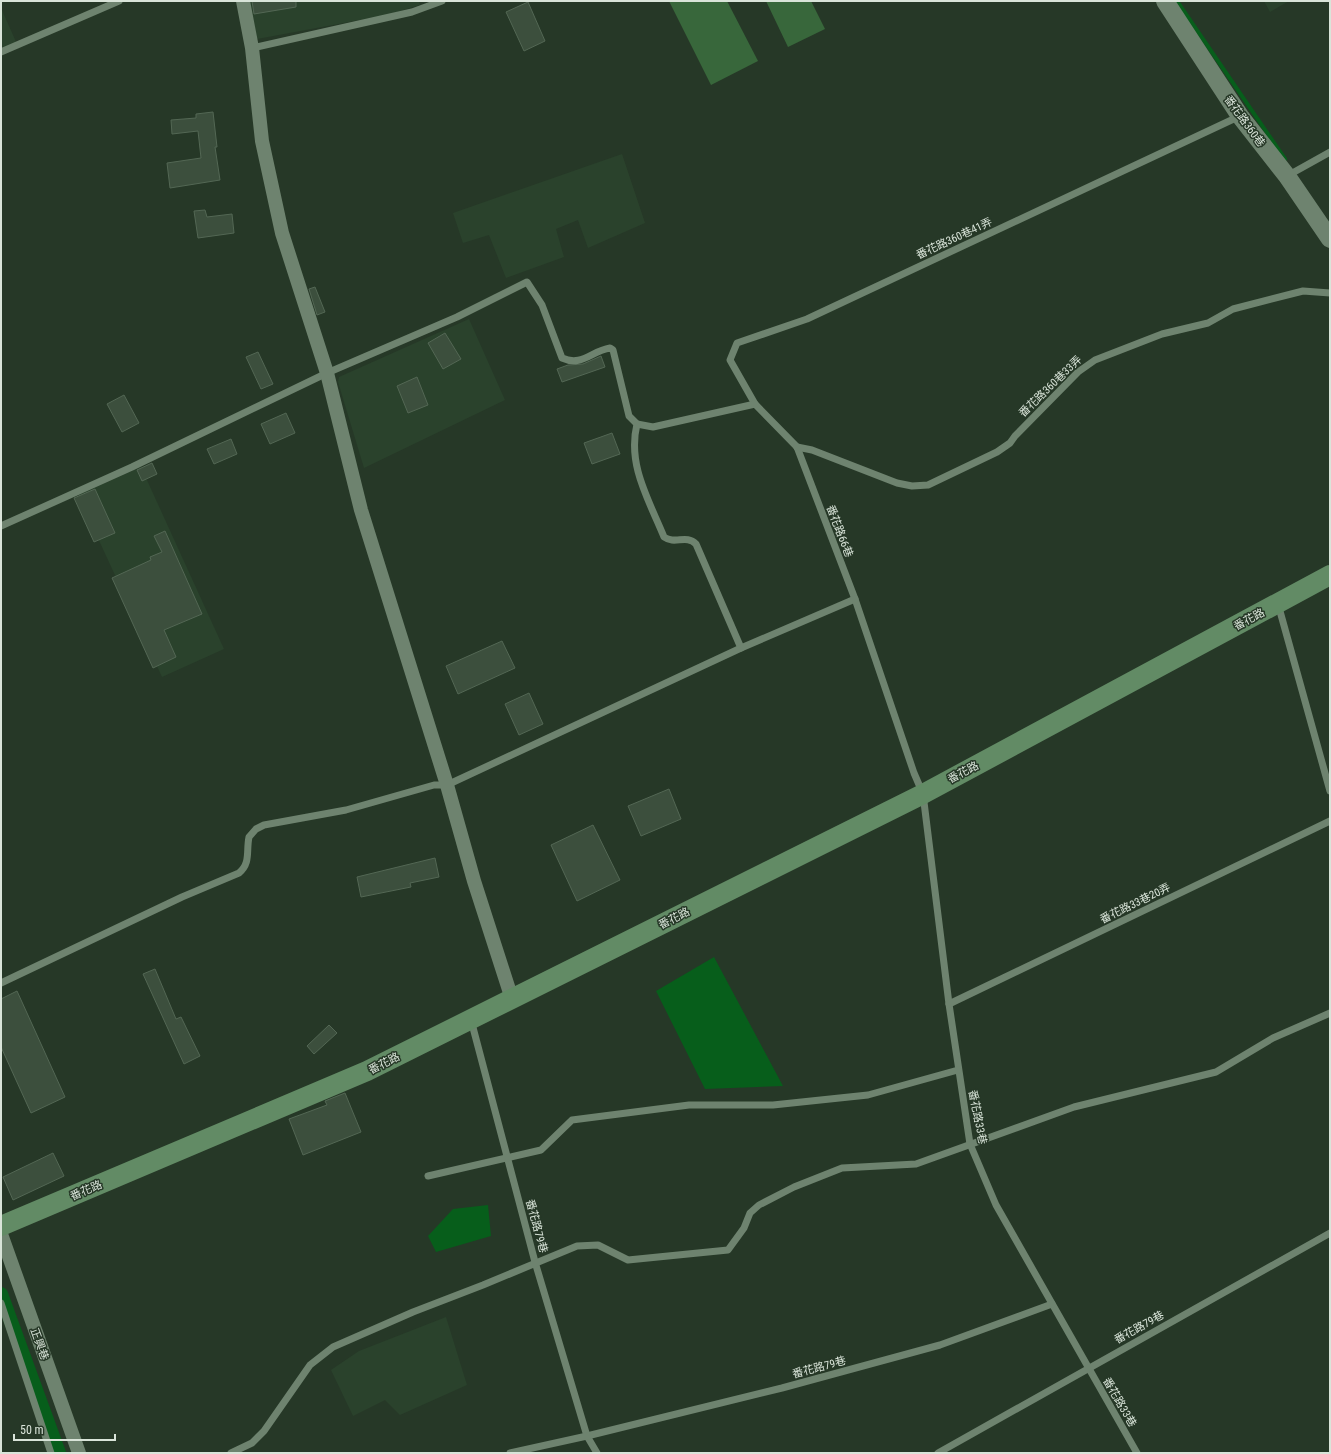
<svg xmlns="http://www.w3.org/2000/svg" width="1331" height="1454" viewBox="0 0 1331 1454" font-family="'Roboto Condensed','Noto Sans TC',sans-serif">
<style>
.built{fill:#2a422c}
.green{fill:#38673b}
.water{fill:#075e1b}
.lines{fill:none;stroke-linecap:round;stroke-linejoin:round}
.stream{stroke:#075e1b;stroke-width:4}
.canal{stroke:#075e1b;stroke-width:14}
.building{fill:#3c4f3d;stroke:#536754}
.service{stroke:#6e836f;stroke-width:7}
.minor{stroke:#6e836f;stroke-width:14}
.tertiary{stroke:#6e836f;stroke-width:18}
.secondary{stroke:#628b65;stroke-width:20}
.labels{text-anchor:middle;stroke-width:3;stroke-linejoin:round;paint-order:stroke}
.street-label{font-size:11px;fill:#d9e4d9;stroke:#263827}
</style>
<rect width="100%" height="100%" fill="#263827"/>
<g class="built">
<path d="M 250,1 L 419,1 L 420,5 L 387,15 L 257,39 Z"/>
<path d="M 1264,1 L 1289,1 L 1270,12 Z"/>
<path d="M 1,8 L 17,44 L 1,51 Z"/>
<path d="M 622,154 L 645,223 L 588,248 L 578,220 L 556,229 L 564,257 L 506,278 L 489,235 L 463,243 L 453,213 Z"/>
<path d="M 469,319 L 505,400 L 364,468 L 338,382 L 339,377 Z"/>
<path d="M 141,467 L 224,649 L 162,677 L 78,495 Z"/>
<path d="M 446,1317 L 467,1385 L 400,1415 L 385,1400 L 353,1416 L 331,1370 L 359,1351 Z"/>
</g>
<g class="green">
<path d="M 669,1 L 727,1 L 758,61 L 711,85 Z"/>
<path d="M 766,1 L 811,1 L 825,29 L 788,47 Z"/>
</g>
<g class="water">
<path d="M 714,957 L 783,1086 L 705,1089 L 656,991 Z"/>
<path d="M 488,1205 L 491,1236 L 436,1252 L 428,1236 L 453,1209 Z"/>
</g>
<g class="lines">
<path class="stream" d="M 1177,1 L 1285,159"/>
<path class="canal" d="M 1,1294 L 59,1453"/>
</g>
<g class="building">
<path d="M 252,1 L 296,1 L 296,7 L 254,14 Z"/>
<path d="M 528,2 L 545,41 L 524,51 L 506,12 Z"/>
<path d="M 213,112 L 217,147 L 215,147 L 220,180 L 170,188 L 167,163 L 201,158 L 198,131 L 172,134 L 171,120 L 196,118 L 196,114 Z"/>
<path d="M 205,210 L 207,217 L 232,214 L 234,233 L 198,238 L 194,211 Z"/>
<path d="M 315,287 L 325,312 L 317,315 L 309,289 Z"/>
<path d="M 445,333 L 461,359 L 443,369 L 428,343 Z"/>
<path d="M 258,352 L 273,384 L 261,389 L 246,357 Z"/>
<path d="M 601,356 L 605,367 L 562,382 L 557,369 L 568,365 L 583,364 Z"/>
<path d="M 417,377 L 428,405 L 408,413 L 397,386 Z"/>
<path d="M 124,395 L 139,423 L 122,432 L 107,404 Z"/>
<path d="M 286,413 L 295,433 L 270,444 L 261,424 Z"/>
<path d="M 612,433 L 620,454 L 592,464 L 584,443 Z"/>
<path d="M 231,439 L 237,454 L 214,464 L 207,449 Z"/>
<path d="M 152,463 L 157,474 L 142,481 L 137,470 Z"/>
<path d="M 95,489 L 115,533 L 94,542 L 74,498 Z"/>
<path d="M 165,531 L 202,614 L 164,630 L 176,657 L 153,668 L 112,578 L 151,560 L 150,557 L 162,552 L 154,536 Z"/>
<path d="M 502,641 L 515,668 L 458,694 L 446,666 Z"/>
<path d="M 529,693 L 543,724 L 519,735 L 505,704 Z"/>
<path d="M 669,789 L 681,819 L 641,836 L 628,806 Z"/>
<path d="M 593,825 L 620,880 L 577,901 L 551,845 Z"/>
<path d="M 435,858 L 439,877 L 410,883 L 411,887 L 361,897 L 357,877 Z"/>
<path d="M 155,969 L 176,1019 L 181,1017 L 200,1056 L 184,1064 L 143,974 Z"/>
<path d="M 17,991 L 65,1097 L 31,1113 L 1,1047 L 1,999 Z"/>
<path d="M 329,1025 L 337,1033 L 314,1054 L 307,1046 Z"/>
<path d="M 345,1093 L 361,1132 L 303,1155 L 289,1119 L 327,1105 L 325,1101 Z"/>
<path d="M 53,1153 L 64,1176 L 13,1200 L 3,1177 Z"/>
</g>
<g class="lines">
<g class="service">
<path d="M 252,48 L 412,12 L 442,1"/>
<path d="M 1,52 L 119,1"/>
<path d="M 1287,176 L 1330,152"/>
<path d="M 755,404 L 730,360 L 737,343 L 807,319 L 1240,116"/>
<path d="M 637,424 L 653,427 L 755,404 L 797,447 L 855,599 L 914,773 L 923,794 L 949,1004 L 970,1144 L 996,1205 L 1137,1453"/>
<path d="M 797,447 L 812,450 L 897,483 L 912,486 L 928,485 L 997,452 L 1010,443 L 1015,436 L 1078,372 L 1095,360 L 1162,334 L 1208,323 L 1233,309 L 1303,291 L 1330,293"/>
<path d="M 1,526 L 132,467 L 327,373 L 457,317 L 527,282 L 542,305 L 562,358 C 582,367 591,351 610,348 L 613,350 L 629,416 L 637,424 C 627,465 649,500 664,537 C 675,545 686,534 696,544 L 741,648"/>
<path d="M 1278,604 L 1330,791"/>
<path d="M 1,983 L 182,897 L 239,873 C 251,863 246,851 249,837 L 256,829 L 264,825 L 346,810 L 434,785 L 447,785 L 741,648 L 855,599"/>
<path d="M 949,1004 L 1330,821"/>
<path d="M 471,1020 L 535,1262 L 587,1436 L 597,1453"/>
<path d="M 428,1176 L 541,1150 L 572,1120 L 689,1105 L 773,1105 L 868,1095 L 958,1070"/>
<path d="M 1,1303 L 51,1453"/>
<path d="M 231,1453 L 252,1443 L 264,1431 L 310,1365 L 333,1347 L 413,1312 L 483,1285 L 577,1246 L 598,1245 L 628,1260 L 728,1250 L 744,1228 L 750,1213 L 759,1205 L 794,1187 L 842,1168 L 916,1164 L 1074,1107 L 1216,1072 L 1273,1038 L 1330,1013"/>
<path d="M 510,1453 L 587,1436 L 782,1388 L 940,1345 L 1052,1304"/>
<path d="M 938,1453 L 1330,1233"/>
</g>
<g class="minor">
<path d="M 243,1 L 252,48 L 262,141 L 282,233 L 327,373 L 361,510 L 447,785 L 474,881 L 512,999"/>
<path d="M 1,1234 L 79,1453"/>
</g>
<path class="tertiary" d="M 1165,1 L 1240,116 L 1287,176 L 1330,239"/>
<path class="secondary" d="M 1,1226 L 367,1071 L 923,794 L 1330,575"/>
</g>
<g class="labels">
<g class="street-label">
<text transform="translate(1245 121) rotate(54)" y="4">番花路360巷</text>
<text transform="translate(954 238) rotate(-25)" y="4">番花路360巷41弄</text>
<text transform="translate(1050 386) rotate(-44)" y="4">番花路360巷33弄</text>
<text transform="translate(840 531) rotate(69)" y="4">番花路66巷</text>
<text transform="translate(1249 619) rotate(-28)" y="4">番花路</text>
<text transform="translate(963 772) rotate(-28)" y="4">番花路</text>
<text transform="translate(1135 903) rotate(-26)" y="4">番花路33巷20弄</text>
<text transform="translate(674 918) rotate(-27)" y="4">番花路</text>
<text transform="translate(384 1063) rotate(-27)" y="4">番花路</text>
<text transform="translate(978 1117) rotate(79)" y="4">番花路33巷</text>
<text transform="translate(86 1190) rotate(-23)" y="4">番花路</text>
<text transform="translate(537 1226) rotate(75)" y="4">番花路79巷</text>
<text transform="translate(1139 1327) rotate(-29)" y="4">番花路79巷</text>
<text transform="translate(40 1344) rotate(70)" y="4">正興巷</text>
<text transform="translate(819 1367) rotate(-15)" y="4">番花路79巷</text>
<text transform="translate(1120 1402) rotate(60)" y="4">番花路33巷</text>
</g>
</g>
<rect width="1331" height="1454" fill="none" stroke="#d9e4d9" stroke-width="4"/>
<path d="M14 1434v6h101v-6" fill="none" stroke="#d9e4d9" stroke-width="2"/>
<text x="20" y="1434" font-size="12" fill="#d9e4d9" stroke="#263827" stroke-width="3" paint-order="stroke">50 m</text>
</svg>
